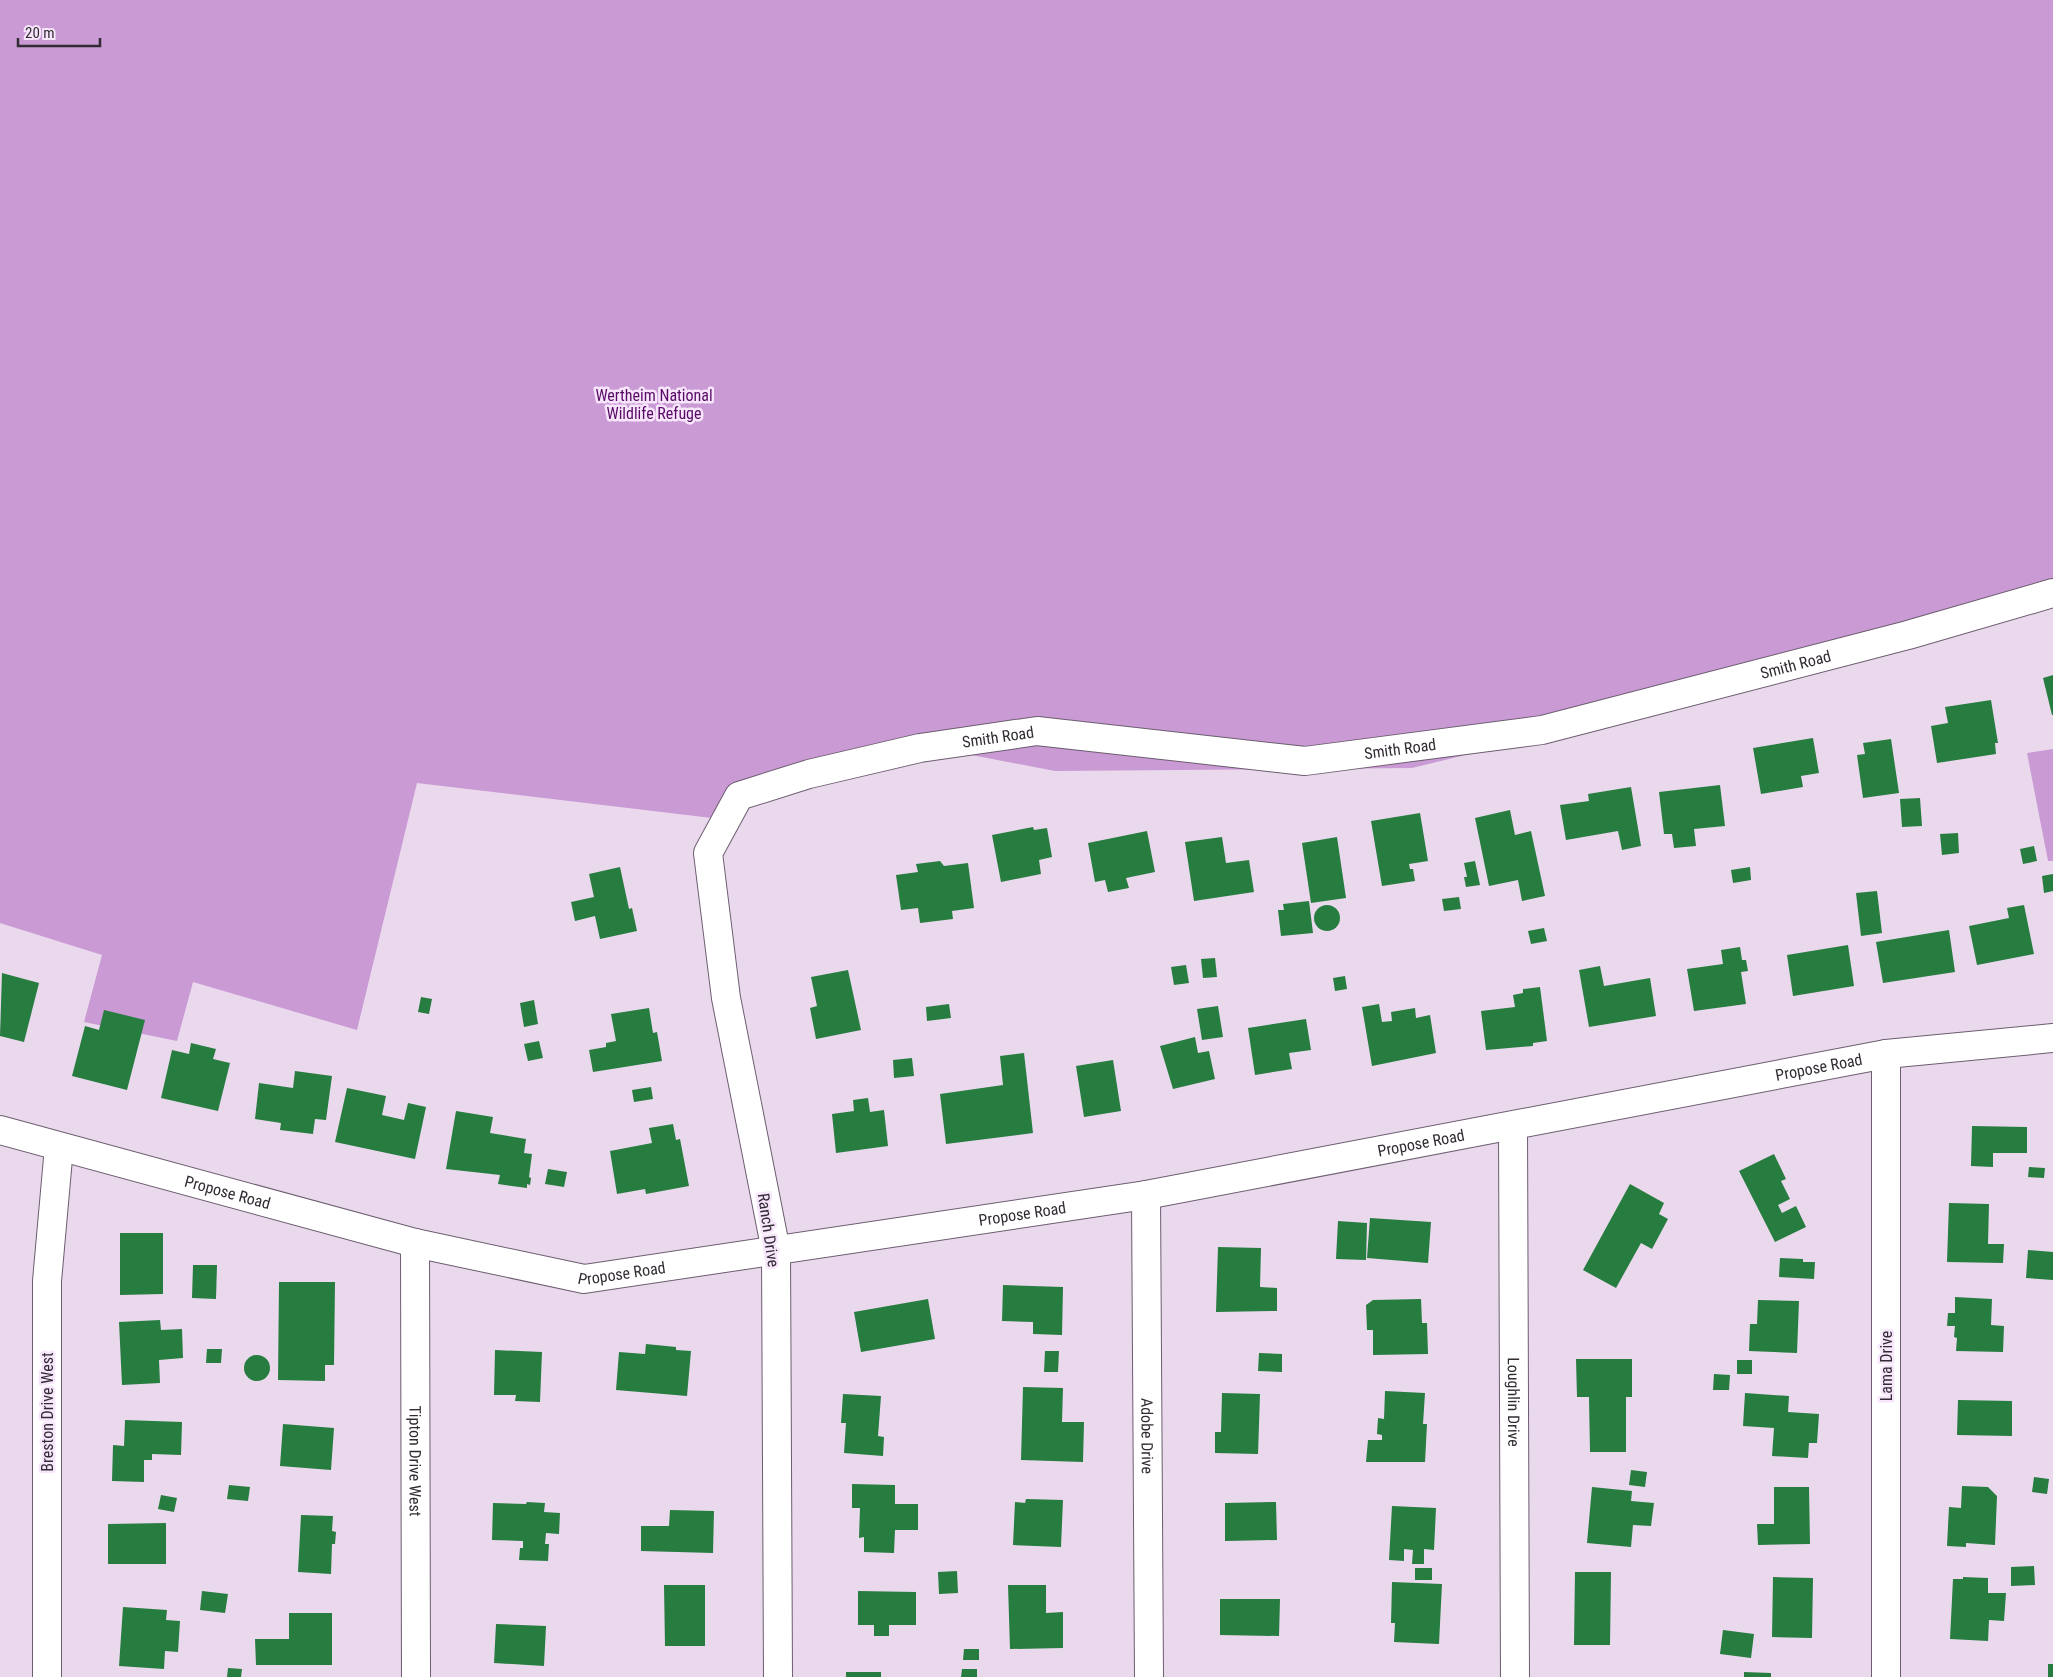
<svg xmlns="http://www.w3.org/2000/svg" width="2053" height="1677" viewBox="0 0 2053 1677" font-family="'Roboto Condensed',sans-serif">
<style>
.green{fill:#ca9ad5}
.building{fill:#277c40}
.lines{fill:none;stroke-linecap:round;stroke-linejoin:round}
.minor-casing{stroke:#6c5d6f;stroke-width:30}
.minor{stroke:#fff;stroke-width:28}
.labels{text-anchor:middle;stroke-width:5;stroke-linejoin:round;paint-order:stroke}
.park-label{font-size:16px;fill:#580966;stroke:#f7e6fb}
.street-label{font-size:16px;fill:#322b33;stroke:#f7e6fb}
</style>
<rect width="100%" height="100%" fill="#ead9ed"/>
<g class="green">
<path d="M 0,0 L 2053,0 L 2053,587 L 1810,671 L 1412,768 L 1055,771 L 925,746 L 712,818 L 417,783 L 357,1030 L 193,982 L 177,1041 L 84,1022 L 102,955 L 0,923 Z"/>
<path d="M 2053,749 L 2053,861 L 2048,861 L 2027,753 Z"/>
</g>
<g class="building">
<path d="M 2053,675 L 2053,715 L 2052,715 L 2043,678 Z"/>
<path d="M 1991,700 L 1998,743 L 1995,743 L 1996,754 L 1937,763 L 1931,726 L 1948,723 L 1945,707 Z"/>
<path d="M 1813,738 L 1819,773 L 1801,776 L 1803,787 L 1761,794 L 1753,748 Z"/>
<path d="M 1891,739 L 1899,793 L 1863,798 L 1857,755 L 1865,754 L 1863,743 Z"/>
<path d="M 1720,785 L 1725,826 L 1694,829 L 1696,846 L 1674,848 L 1672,834 L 1664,834 L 1659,792 Z"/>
<path d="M 1631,787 L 1641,846 L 1622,850 L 1618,831 L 1566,840 L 1560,805 L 1589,801 L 1588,794 Z"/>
<path d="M 1920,798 L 1922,826 L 1902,827 L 1900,799 Z"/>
<path d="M 1510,810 L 1515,835 L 1531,831 L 1545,896 L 1522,901 L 1518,880 L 1489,886 L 1475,818 Z"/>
<path d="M 1420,813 L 1428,861 L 1409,864 L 1410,869 L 1413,869 L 1415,881 L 1382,886 L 1371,821 Z"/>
<path d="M 1033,827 L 1034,830 L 1047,828 L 1052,857 L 1039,860 L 1041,874 L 1001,882 L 992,835 Z"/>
<path d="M 1147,831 L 1155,872 L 1126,878 L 1129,888 L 1108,892 L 1105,880 L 1095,882 L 1088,843 Z"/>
<path d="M 1958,833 L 1959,853 L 1942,855 L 1940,834 Z"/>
<path d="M 1222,837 L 1226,863 L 1249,860 L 1254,892 L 1194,901 L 1185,842 Z"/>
<path d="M 1337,837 L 1346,898 L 1311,903 L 1302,843 Z"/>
<path d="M 2034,846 L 2037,861 L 2023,864 L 2020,849 Z"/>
<path d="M 940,861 L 944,866 L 968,863 L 974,908 L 952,911 L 953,919 L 920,923 L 918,908 L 901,910 L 896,875 L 918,872 L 916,864 Z"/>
<path d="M 1475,861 L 1480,885 L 1466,887 L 1464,877 L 1467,877 L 1464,863 Z"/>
<path d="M 620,867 L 629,909 L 632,908 L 637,931 L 600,939 L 595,916 L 575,921 L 571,902 L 594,897 L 589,874 Z"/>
<path d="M 1750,867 L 1751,880 L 1733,883 L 1731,870 Z"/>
<path d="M 2053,874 L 2053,891 L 2044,893 L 2042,876 Z"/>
<path d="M 1877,891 L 1882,933 L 1861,936 L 1856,893 Z"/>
<path d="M 1459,897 L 1461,909 L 1444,911 L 1442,899 Z"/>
<path d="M 1309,901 L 1313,933 L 1281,936 L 1278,910 L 1284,910 L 1283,904 Z"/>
<path d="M 2024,905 L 2034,954 L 1977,965 L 1969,926 L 2009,918 L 2007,908 Z"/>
<circle cx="1327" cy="918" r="13"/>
<path d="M 1544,928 L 1547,941 L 1531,944 L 1528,931 Z"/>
<path d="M 1949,930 L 1955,972 L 1883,983 L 1876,942 Z"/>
<path d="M 1848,945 L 1854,986 L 1793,996 L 1787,955 Z"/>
<path d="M 1740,947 L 1742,960 L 1746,960 L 1748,971 L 1741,972 L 1746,1004 L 1694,1011 L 1687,969 L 1723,964 L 1721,950 Z"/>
<path d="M 1215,958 L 1217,977 L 1203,978 L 1201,959 Z"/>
<path d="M 1186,965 L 1189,983 L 1174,985 L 1171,967 Z"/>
<path d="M 1600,966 L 1604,986 L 1650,978 L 1656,1016 L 1589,1027 L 1579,970 Z"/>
<path d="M 848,970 L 861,1030 L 816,1039 L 810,1008 L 817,1006 L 811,977 Z"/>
<path d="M 2,973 L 39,983 L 24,1042 L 0,1036 Z"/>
<path d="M 1345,976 L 1347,989 L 1335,991 L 1333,978 Z"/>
<path d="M 1540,987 L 1547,1041 L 1533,1043 L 1533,1046 L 1486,1050 L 1481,1011 L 1515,1007 L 1513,995 L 1523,993 L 1523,989 Z"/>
<path d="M 421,997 L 432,999 L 429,1014 L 418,1012 Z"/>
<path d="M 534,1000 L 538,1024 L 524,1027 L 520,1003 Z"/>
<path d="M 949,1004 L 951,1018 L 927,1021 L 926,1007 Z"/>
<path d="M 1379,1004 L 1382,1022 L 1392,1021 L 1391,1012 L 1415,1008 L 1416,1018 L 1430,1015 L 1436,1053 L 1372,1066 L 1362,1007 Z"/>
<path d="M 1218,1006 L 1223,1037 L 1202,1040 L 1197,1009 Z"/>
<path d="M 649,1008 L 653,1033 L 657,1032 L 662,1061 L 593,1072 L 589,1050 L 606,1047 L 606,1043 L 616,1041 L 611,1014 Z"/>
<path d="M 104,1010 L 145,1020 L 127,1090 L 72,1076 L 85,1026 L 99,1030 Z"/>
<path d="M 1306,1019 L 1311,1050 L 1289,1053 L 1292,1069 L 1255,1075 L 1248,1028 Z"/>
<path d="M 1195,1037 L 1198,1053 L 1209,1051 L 1215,1079 L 1173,1089 L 1160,1046 Z"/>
<path d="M 539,1041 L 543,1058 L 528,1061 L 524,1044 Z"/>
<path d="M 191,1043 L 216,1049 L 213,1059 L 230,1063 L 218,1111 L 161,1098 L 172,1050 L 189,1054 Z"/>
<path d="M 1024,1053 L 1033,1133 L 946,1144 L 940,1094 L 1003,1085 L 1000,1056 Z"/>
<path d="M 912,1058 L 914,1076 L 894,1078 L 893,1060 Z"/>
<path d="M 1113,1060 L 1121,1111 L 1084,1117 L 1076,1066 Z"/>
<path d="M 295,1071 L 332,1076 L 326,1120 L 315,1119 L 313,1134 L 280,1130 L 281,1123 L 255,1119 L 259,1083 L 293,1088 Z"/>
<path d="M 651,1087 L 653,1099 L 634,1102 L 632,1090 Z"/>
<path d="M 347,1088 L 386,1096 L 382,1115 L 404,1120 L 408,1103 L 426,1107 L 415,1159 L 335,1142 Z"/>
<path d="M 868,1098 L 870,1112 L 884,1110 L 888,1146 L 836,1153 L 832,1114 L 854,1111 L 853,1100 Z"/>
<path d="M 456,1111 L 493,1117 L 490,1133 L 526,1139 L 524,1153 L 532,1154 L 529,1177 L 531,1178 L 530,1185 L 527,1184 L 527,1188 L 498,1184 L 500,1175 L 446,1169 Z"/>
<path d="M 673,1124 L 676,1140 L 680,1139 L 689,1186 L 646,1194 L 645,1189 L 617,1194 L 610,1151 L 652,1143 L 649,1128 Z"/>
<path d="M 1972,1126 L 2027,1127 L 2027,1153 L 1993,1153 L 1993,1167 L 1971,1166 Z"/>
<path d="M 1774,1154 L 1786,1179 L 1781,1181 L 1790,1199 L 1778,1205 L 1782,1213 L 1796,1206 L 1806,1227 L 1775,1242 L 1739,1171 Z"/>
<path d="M 2029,1167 L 2045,1168 L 2044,1178 L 2028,1177 Z"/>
<path d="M 548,1169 L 567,1172 L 564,1187 L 545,1184 Z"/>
<path d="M 1630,1184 L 1664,1203 L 1659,1214 L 1668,1219 L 1652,1249 L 1641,1243 L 1616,1288 L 1583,1270 Z"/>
<path d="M 1949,1203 L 1989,1204 L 1988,1244 L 2004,1244 L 2003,1263 L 1947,1262 Z"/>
<path d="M 1370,1218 L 1431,1222 L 1428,1263 L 1367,1258 Z"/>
<path d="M 1338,1221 L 1367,1223 L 1366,1260 L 1336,1259 Z"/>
<path d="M 120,1233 L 163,1233 L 163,1294 L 120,1295 Z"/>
<path d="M 1218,1247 L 1261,1248 L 1260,1287 L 1277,1288 L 1277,1311 L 1216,1312 Z"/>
<path d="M 2028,1250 L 2053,1252 L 2053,1280 L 2026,1278 Z"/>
<path d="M 1780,1258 L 1803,1259 L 1803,1262 L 1815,1262 L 1814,1279 L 1779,1277 Z"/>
<path d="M 193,1265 L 217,1265 L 216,1299 L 192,1298 Z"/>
<path d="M 279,1282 L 335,1282 L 334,1365 L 325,1365 L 325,1381 L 278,1380 Z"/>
<path d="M 1003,1285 L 1063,1287 L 1062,1335 L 1033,1334 L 1033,1322 L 1002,1321 Z"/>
<path d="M 1955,1297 L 1992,1299 L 1991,1325 L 2004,1326 L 2003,1352 L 1956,1351 L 1957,1338 L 1954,1337 L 1955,1326 L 1947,1326 L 1948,1313 L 1955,1313 Z"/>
<path d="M 928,1299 L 935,1339 L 861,1352 L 854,1312 Z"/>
<path d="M 1421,1299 L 1422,1323 L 1427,1323 L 1428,1354 L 1373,1355 L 1373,1330 L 1367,1330 L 1366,1305 L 1373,1300 Z"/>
<path d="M 1758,1300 L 1799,1301 L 1797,1353 L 1749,1351 L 1750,1324 L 1757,1324 Z"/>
<path d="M 160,1320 L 161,1330 L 182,1329 L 183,1358 L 159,1360 L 160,1383 L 122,1385 L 119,1322 Z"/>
<path d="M 646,1344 L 676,1347 L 676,1350 L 691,1351 L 687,1396 L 616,1390 L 619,1352 L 645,1354 Z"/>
<path d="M 207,1349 L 222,1349 L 221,1363 L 206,1363 Z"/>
<path d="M 495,1350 L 542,1352 L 540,1402 L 515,1401 L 516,1395 L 494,1395 Z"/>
<path d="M 1045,1351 L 1059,1351 L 1058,1372 L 1044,1372 Z"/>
<path d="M 1259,1353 L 1282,1354 L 1282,1372 L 1258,1371 Z"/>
<circle cx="257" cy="1368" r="13"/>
<path d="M 1576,1359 L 1632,1359 L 1632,1397 L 1626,1397 L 1626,1452 L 1590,1452 L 1589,1397 L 1577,1397 Z"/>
<rect x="1737" y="1360" width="15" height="14"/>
<path d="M 1714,1374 L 1730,1375 L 1729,1390 L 1713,1390 Z"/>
<path d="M 1023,1387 L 1063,1388 L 1062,1422 L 1084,1422 L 1083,1462 L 1021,1460 Z"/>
<path d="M 1385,1391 L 1425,1393 L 1423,1424 L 1427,1424 L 1425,1462 L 1366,1462 L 1368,1440 L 1382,1440 L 1382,1435 L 1377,1434 L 1378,1418 L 1384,1419 Z"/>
<path d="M 1222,1393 L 1260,1394 L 1258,1454 L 1215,1453 L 1215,1432 L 1221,1432 Z"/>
<path d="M 1745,1393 L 1789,1396 L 1788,1412 L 1819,1414 L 1817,1443 L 1809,1443 L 1808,1458 L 1772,1456 L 1774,1428 L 1743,1426 Z"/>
<path d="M 843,1394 L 881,1396 L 878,1436 L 884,1437 L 883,1456 L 844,1453 L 846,1423 L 841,1423 Z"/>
<path d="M 1958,1400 L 2012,1401 L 2012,1436 L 1957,1435 Z"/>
<path d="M 125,1420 L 182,1422 L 181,1455 L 152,1454 L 152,1460 L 144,1460 L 144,1482 L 112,1481 L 113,1445 L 124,1446 Z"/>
<path d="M 283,1424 L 334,1428 L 331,1470 L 280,1466 Z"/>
<path d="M 1631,1470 L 1647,1472 L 1645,1487 L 1629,1485 Z"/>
<path d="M 2034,1477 L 2049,1479 L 2047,1494 L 2032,1492 Z"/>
<path d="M 852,1484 L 895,1485 L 895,1504 L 918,1504 L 918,1530 L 895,1530 L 894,1553 L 864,1552 L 864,1537 L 859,1538 L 860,1508 L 852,1508 Z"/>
<path d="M 229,1485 L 250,1487 L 248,1501 L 227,1499 Z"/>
<path d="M 1962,1486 L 1988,1487 L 1997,1496 L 1995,1545 L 1966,1543 L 1966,1547 L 1947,1546 L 1949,1507 L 1961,1508 Z"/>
<path d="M 1592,1487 L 1632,1491 L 1631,1501 L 1654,1503 L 1651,1526 L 1633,1525 L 1631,1547 L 1587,1543 Z"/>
<path d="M 1774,1487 L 1809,1487 L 1810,1544 L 1758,1545 L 1757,1524 L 1774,1524 Z"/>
<path d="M 161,1495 L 177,1498 L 174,1512 L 158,1509 Z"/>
<path d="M 1026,1499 L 1063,1500 L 1061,1547 L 1013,1545 L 1015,1502 L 1025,1503 Z"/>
<path d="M 527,1502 L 545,1503 L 544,1512 L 560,1513 L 559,1534 L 546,1533 L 545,1544 L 549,1544 L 548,1561 L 519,1560 L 520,1548 L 523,1548 L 523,1541 L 492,1540 L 493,1503 L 526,1504 Z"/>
<path d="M 1276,1502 L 1277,1540 L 1225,1541 L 1225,1503 Z"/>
<path d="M 1392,1506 L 1436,1508 L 1434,1550 L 1424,1549 L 1424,1564 L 1412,1564 L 1413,1550 L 1404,1549 L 1404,1561 L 1389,1560 Z"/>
<path d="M 670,1510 L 714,1511 L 713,1553 L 641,1551 L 641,1526 L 669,1526 Z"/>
<path d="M 301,1515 L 333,1516 L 332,1531 L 336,1532 L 335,1544 L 332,1544 L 331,1574 L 298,1572 Z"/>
<path d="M 166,1523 L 166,1564 L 108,1564 L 108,1524 Z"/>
<path d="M 2034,1566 L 2035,1585 L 2011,1586 L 2011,1567 Z"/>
<rect x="1415" y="1568" width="17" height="12"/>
<path d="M 957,1571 L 958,1593 L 939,1594 L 938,1572 Z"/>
<path d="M 1575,1572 L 1611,1572 L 1610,1645 L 1574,1645 Z"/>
<path d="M 1773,1577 L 1813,1578 L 1812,1638 L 1772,1637 Z"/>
<path d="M 1963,1577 L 1988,1578 L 1988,1593 L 2006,1593 L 2004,1621 L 1989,1620 L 1988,1641 L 1950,1639 L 1953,1579 L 1963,1579 Z"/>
<path d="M 1392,1582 L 1442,1584 L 1439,1644 L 1394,1642 L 1395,1623 L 1391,1623 Z"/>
<path d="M 664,1585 L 705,1585 L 705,1646 L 665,1646 Z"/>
<path d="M 1008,1585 L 1046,1585 L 1046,1613 L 1063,1612 L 1063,1648 L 1010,1649 Z"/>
<path d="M 202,1591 L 228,1594 L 225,1613 L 200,1610 Z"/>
<path d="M 858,1591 L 916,1592 L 916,1625 L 889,1625 L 889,1636 L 874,1636 L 874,1625 L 858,1625 Z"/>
<path d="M 1220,1599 L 1280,1599 L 1279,1636 L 1220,1635 Z"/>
<path d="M 123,1607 L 167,1610 L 166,1620 L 180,1621 L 178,1652 L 165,1651 L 164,1669 L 119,1666 Z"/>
<path d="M 289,1613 L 332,1613 L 332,1665 L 256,1665 L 255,1639 L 289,1639 Z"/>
<path d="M 496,1624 L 546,1626 L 544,1666 L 494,1663 Z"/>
<path d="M 1723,1630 L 1754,1634 L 1751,1658 L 1720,1654 Z"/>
<path d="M 964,1649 L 979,1649 L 979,1660 L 963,1660 Z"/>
<rect x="2048" y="1664" width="5" height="13"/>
<path d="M 228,1668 L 242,1669 L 241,1677 L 227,1677 Z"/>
<path d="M 962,1669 L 977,1669 L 977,1677 L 961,1677 Z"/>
<rect x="846" y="1672" width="35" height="5"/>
<path d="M 1744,1672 L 1771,1673 L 1771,1677 L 1744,1677 Z"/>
</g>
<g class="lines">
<defs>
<g id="minor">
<path id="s1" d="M 1513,1126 L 1515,1677"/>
<path id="s2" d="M 0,1130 L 415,1243 L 584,1279 L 1146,1195 L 1886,1054 L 2053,1038"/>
<path id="s3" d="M 1146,1195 L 1149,1677"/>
<path id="s4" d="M 415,1243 L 416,1677"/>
<path d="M 47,1677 L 47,1281 L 59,1147"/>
<path id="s5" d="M 778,1677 L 776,1251 L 726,998 L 708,853 L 739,796 L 809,774 L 920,748 L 1037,731 L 1305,761 L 1542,730 L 1908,635 L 2053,593"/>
<path d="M 1886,1677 L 1886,1054"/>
</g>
</defs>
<use href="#minor" class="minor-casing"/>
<use href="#minor" class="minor"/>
</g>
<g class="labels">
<g class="park-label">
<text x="654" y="401">Wertheim National<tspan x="654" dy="18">Wildlife Refuge</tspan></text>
</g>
<g class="street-label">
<text dy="6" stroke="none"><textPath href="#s5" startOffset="1971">Smith Road</textPath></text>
<text dy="6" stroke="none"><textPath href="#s5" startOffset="1161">Smith Road</textPath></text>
<text dy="6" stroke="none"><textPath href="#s5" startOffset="1566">Smith Road</textPath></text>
<text dy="6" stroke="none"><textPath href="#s2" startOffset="1856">Propose Road</textPath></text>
<text dy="6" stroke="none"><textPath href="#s2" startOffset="1451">Propose Road</textPath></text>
<text dy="6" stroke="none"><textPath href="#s2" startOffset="236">Propose Road</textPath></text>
<text dy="6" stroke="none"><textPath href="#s2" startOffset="1046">Propose Road</textPath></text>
<text transform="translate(769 1230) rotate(82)" y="6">Ranch Drive</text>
<text dy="6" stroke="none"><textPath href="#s2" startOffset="641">Propose Road</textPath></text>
<text transform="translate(1886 1366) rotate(-90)" y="6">Lama Drive</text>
<text dy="6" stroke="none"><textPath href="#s1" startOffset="276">Loughlin Drive</textPath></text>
<text transform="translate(47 1412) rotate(-90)" y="6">Breston Drive West</text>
<text dy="6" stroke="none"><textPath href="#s3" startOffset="241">Adobe Drive</textPath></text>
<text dy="6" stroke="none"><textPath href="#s4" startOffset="218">Tipton Drive West</textPath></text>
</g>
</g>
<path d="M18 38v8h82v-8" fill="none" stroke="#322b33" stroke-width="2.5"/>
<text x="25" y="38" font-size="15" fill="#322b33" stroke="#f7e6fb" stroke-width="4" paint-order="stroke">20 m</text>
</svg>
